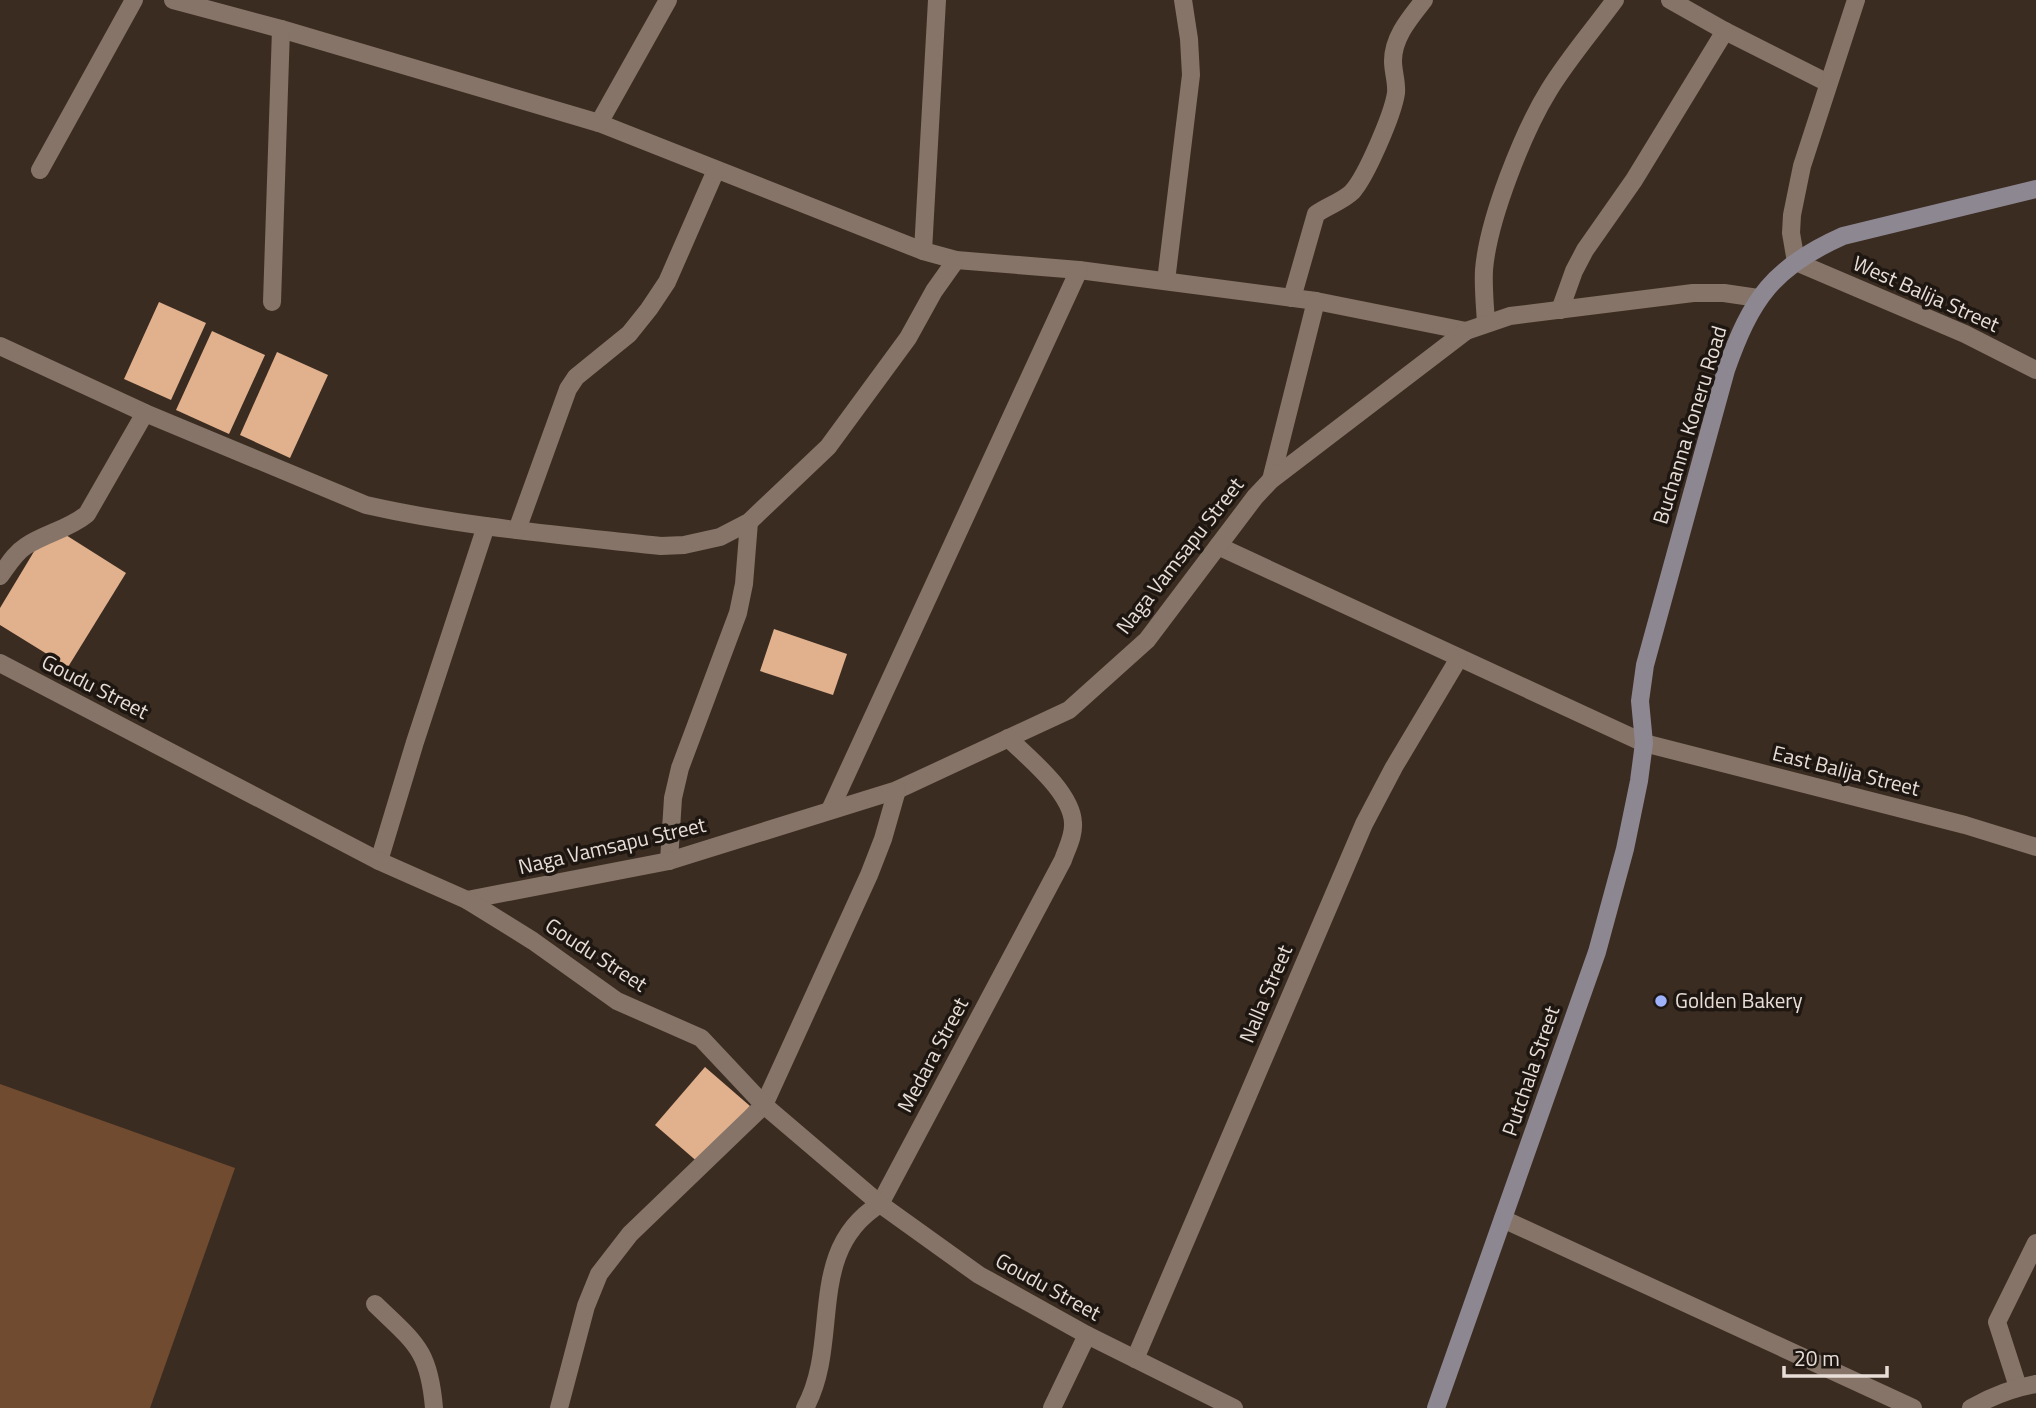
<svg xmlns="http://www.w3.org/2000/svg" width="2036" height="1408" viewBox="0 0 2036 1408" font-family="'Titillium Web',sans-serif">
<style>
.green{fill:#704b30}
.building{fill:#e1b08d}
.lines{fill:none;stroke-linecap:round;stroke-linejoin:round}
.service{stroke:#857467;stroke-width:18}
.minor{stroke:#857467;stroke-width:18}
.tertiary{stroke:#857467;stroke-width:18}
.secondary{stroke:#8d8792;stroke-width:18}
.poi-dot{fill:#9fb3fd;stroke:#1d1611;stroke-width:2.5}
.labels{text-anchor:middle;stroke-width:7;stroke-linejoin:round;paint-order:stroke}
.street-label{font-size:21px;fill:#e8ded7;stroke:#1d1611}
.poi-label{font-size:21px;fill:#e8ded7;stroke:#1d1611;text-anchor:start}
</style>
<rect width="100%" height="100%" fill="#3b2c21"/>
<path class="green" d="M 0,1084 L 235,1168 L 150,1408 L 0,1408 Z"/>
<g class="building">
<path d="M 159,302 L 206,323 L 171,400 L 124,379 Z"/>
<path d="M 212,331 L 265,355 L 229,434 L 176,410 Z"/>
<path d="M 277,352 L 328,375 L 290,458 L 240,435 Z"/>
<path d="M 50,525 L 126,573 L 68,667 L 0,625 L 0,608 Z"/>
<path d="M 774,629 L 847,654 L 833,695 L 760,671 Z"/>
<path d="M 705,1067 L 750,1106 L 700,1164 L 655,1125 Z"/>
</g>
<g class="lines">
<path class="service" d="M 375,1304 C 415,1343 429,1349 434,1408"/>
<g class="minor">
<path d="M 173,0 L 281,29 L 599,123 L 923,251 L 956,260 L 1079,270 L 1316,301 L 1466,331"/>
<path d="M 1670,0 L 1725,31 L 1828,83"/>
<path d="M 1856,0 L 1802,166 L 1792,215 L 1791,233 L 1796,262 L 1965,334 L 2036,370"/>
<path d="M 599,123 L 668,0"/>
<path d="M 40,170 L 134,0"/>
<path d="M 923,251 L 937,0"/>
<path d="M 1166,281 L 1191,75 L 1189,39 L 1183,0"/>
<path d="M 1292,298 L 1316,214 C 1327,206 1343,201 1352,192 C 1366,177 1393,114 1396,93 C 1397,82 1393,72 1393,61 C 1393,37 1410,18 1424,0"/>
<path d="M 272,302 L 281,29"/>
<path d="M 1560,310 L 1574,271 L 1585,250 L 1634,180 L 1725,31"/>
<path d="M 1486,323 C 1485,306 1483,287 1484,270 C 1488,220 1523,132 1549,90 C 1568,59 1593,30 1615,0"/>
<path d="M 0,346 L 145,413 L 366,505 C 463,527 562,535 661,546 L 684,545 L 720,537 L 749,522 L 828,447 L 908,338 L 934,291 L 956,260"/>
<path d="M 1271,480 L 1316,301"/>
<path d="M 517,530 L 568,389 L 576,377 L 629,334 L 649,309 L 667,282 L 716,170"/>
<path d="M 1218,546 L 1644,743 L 1965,825 L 2036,847"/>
<path d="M 0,576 C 8,565 15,553 26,546 C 46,533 69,529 87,514 L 145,413"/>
<path d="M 830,810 L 1079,270"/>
<path d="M 379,861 L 415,742 L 486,526"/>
<path d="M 669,861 L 673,798 L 680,768 L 738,613 L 744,584 L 749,522"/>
<path d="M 467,900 L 669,861 L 897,790 L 1069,710 L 1147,640 L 1255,497 L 1271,480 L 1466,331 L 1510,316 L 1693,293 L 1724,293 L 1758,298"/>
<path d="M 1503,1219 L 1913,1408"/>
<path d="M 1135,1359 L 1364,824 L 1394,767 L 1459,658"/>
<path d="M 2018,1387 L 1997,1322 L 2036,1243"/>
<path d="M 559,1408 L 586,1306 L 599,1274 L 630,1234 L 764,1105 L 869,875 L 883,839 L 897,790"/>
<path d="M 805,1408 C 842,1341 804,1251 880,1204 L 1063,860 C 1067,848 1074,836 1073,823 C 1072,793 1029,758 1008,738"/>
<path d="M 1052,1408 L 1087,1335"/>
<path d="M 1971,1408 C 1992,1396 2012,1388 2036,1384"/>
</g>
<path class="tertiary" d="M 0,663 L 379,861 L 467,900 L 533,941 L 617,1001 L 701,1038 L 764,1105 L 880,1204 L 979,1275 L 1087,1335 L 1234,1408"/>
<path class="secondary" d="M 1436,1408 L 1597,952 L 1625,849 L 1639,781 L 1644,743 L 1640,701 L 1645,665 L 1726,370 C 1751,299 1773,267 1843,236 L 2036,189"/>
</g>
<circle class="poi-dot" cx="1661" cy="1001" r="7"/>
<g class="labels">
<g class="street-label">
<text transform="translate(1926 294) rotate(24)" y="7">West Balija Street</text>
<text transform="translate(1690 425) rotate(-73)" y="7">Buchanna Koneru Road</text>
<text transform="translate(1180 556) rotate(-52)" y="7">Naga Vamsapu Street</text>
<text transform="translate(95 687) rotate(27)" y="7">Goudu Street</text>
<text transform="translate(1846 771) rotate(14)" y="7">East Balija Street</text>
<text transform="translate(612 846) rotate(-13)" y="7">Naga Vamsapu Street</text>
<text transform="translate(596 955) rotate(33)" y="7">Goudu Street</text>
<text transform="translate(1266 994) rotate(-67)" y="7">Nalla Street</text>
<text transform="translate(933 1055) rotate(-62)" y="7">Medara Street</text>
<text transform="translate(1531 1071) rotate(-71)" y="7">Putchala Street</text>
<text transform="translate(1048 1287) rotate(29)" y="7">Goudu Street</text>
</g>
<g class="poi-label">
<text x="1675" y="1008">Golden Bakery</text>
</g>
</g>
<path d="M1784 1366v10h103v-10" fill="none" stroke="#e8ded7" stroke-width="3.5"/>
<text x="1794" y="1366" font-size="21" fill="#e8ded7" stroke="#1d1611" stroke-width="5" paint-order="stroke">20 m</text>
</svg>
